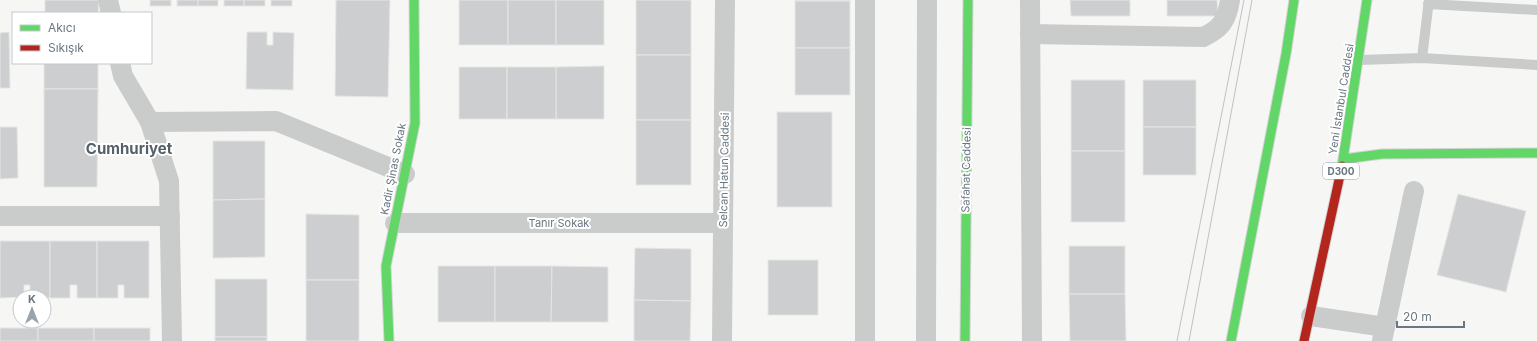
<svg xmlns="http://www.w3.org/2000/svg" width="1537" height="341" viewBox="0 0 1537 341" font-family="Inter,sans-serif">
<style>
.building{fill:#cdcecf;stroke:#e5e5e4}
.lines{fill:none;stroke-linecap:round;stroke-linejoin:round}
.fast-casing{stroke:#d3d3d3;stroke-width:11}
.jam-casing{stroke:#d3d3d3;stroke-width:11}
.lane{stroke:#cacccc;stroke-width:10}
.street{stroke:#cacccc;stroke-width:20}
.fast{stroke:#63d668;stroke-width:9}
.jam{stroke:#b3261e;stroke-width:9}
.tram{stroke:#c0c1c2;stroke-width:1}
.labels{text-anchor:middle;stroke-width:4;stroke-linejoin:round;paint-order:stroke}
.shield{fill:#fff;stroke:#95a0a8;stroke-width:1}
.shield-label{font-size:10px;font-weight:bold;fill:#687782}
.street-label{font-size:11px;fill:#687782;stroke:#fff}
.district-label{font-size:15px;font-weight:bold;fill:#556068;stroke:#fff}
</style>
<rect width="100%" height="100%" fill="#f6f6f5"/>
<g class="building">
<path d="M 45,0 L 99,0 L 98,13 L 45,13 Z"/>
<rect x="150" y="0" width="21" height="6"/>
<rect x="177" y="0" width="21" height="6"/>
<rect x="198" y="0" width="20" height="6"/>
<rect x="224" y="0" width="20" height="6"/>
<rect x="244" y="0" width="21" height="6"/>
<rect x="271" y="0" width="21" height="6"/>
<path d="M 336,0 L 390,0 L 388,97 L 335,96 Z"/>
<rect x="459" y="0" width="49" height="45"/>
<rect x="508" y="0" width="48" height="45"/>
<rect x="556" y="0" width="48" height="45"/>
<rect x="636" y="0" width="55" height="55"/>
<rect x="795" y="0" width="55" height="1"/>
<path d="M 1070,0 L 1130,0 L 1130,16 L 1071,16 Z"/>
<path d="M 1167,0 L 1217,0 L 1218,16 L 1167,16 Z"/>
<rect x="795" y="1" width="55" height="47"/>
<path d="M 9,32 L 10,88 L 0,88 L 0,33 Z"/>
<path d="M 247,32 L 267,32 L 267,45 L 273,45 L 273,32 L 294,33 L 293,90 L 246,89 Z"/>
<rect x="795" y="48" width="55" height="47"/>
<rect x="636" y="55" width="55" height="65"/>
<rect x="44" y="63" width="54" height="26"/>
<path d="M 604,66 L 604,119 L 556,119 L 556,67 Z"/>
<rect x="459" y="67" width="48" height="52"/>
<rect x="507" y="67" width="49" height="52"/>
<rect x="1071" y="80" width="54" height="71"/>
<rect x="1143" y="80" width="53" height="47"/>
<path d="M 44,89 L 98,89 L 97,187 L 44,187 Z"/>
<rect x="777" y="112" width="55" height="95"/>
<rect x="636" y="120" width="55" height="65"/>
<path d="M 0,127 L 17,127 L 18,178 L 0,179 Z"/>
<rect x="1143" y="127" width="53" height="48"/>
<path d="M 213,141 L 265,141 L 265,199 L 213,200 Z"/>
<rect x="1071" y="151" width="54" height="71"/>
<path d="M 1458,194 L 1526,211 L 1506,292 L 1437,275 Z"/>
<path d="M 265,199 L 265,257 L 213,258 L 213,200 Z"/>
<path d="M 306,214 L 359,215 L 359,280 L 306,280 Z"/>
<path d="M 0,241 L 50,241 L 50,298 L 30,297 L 30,285 L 24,285 L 24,297 L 0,298 Z"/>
<path d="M 50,241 L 97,241 L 97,298 L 77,298 L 77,285 L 70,285 L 70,298 L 50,298 Z"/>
<path d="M 97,241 L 149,241 L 149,298 L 124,298 L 124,285 L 118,285 L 118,298 L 97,298 Z"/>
<rect x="1069" y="246" width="56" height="48"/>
<path d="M 635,248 L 691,249 L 691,301 L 634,300 Z"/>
<rect x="768" y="260" width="50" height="55"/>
<rect x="438" y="266" width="57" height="56"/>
<path d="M 495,266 L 552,266 L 551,322 L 495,322 Z"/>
<path d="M 552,266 L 608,267 L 608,322 L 551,322 Z"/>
<rect x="215" y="279" width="52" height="58"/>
<rect x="306" y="280" width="53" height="61"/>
<path d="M 1069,294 L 1125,294 L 1126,341 L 1070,341 Z"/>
<path d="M 634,300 L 691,301 L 690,341 L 634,341 Z"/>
<rect x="0" y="328" width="38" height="13"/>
<rect x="38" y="328" width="56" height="13"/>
<rect x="94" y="328" width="56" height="13"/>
<rect x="215" y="337" width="52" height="4"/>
</g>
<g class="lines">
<defs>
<g id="fast">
<path d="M 1344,159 L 1382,154 L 1537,153"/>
<path d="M 1342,166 L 1367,0"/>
<path d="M 389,341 L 386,266 L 415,123 L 414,0"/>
<path d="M 965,341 L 968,0"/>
<path d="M 1231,341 L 1286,54 L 1294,0"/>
</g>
<path id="jam" d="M 1304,341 L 1342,166"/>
</defs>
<use href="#fast" class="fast-casing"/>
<use href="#jam" class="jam-casing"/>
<g class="lane">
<path d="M 1428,4 L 1537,10"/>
<path d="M 1422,58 L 1429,0"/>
<path d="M 1359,60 L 1422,58 L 1537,65"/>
</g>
<g class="street">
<path d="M 108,0 L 111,13"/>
<path d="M 1030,0 L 1032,341"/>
<path d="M 1030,34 L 1203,37 C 1221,29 1227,20 1230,0"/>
<path d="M 120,63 L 123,76 L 150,122 L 169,181 L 172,341"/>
<path d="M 150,122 L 276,121 L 405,174"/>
<path d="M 0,216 L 170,216"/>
<path d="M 395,223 L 723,223"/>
<path d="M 1311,316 L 1385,327"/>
<path d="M 722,341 L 725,0"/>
<path d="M 865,341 L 865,0"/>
<path d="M 926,341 L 927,0"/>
<path d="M 1382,341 L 1414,191"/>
</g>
<use href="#fast" class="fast"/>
<use href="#jam" class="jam"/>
<g class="tram">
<path d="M 1177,341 L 1244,0"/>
<path d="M 1189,341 L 1252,0"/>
</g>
</g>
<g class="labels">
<rect class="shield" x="1323" y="163" width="36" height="16" rx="3"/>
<g class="shield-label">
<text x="1341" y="175">D300</text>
</g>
<g class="street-label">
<text transform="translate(1341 99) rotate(-81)" y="4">Yeni İstanbul Caddesi</text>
<text transform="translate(393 169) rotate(-79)" y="4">Kadir Şinas Sokak</text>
<text transform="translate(724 170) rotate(-89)" y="4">Selcan Hatun Caddesi</text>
<text transform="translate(966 170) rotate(-89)" y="4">Safahat Caddesi</text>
<text x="559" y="227">Tanır Sokak</text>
</g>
<g class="district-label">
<text x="129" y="154">Cumhuriyet</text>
</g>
</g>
<rect x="12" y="12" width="140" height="52" fill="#ffffff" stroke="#c3c9cd"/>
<rect x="20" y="25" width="20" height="6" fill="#63d668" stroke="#c3c9cd"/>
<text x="48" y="32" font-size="12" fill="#687782">Akıcı</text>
<rect x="20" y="45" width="20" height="6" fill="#b3261e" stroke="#c3c9cd"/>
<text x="48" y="52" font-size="12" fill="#687782">Sıkışık</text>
<g transform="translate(32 309)"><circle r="19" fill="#ffffff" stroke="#c3c9cd"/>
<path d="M0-3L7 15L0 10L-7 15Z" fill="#9aa3aa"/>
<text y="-6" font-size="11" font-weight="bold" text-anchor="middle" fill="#687782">K</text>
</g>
<path d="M1397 321v6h67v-6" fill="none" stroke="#687782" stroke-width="2"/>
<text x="1403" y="321" font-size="12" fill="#687782" stroke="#ffffff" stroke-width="3" paint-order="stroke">20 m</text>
</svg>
